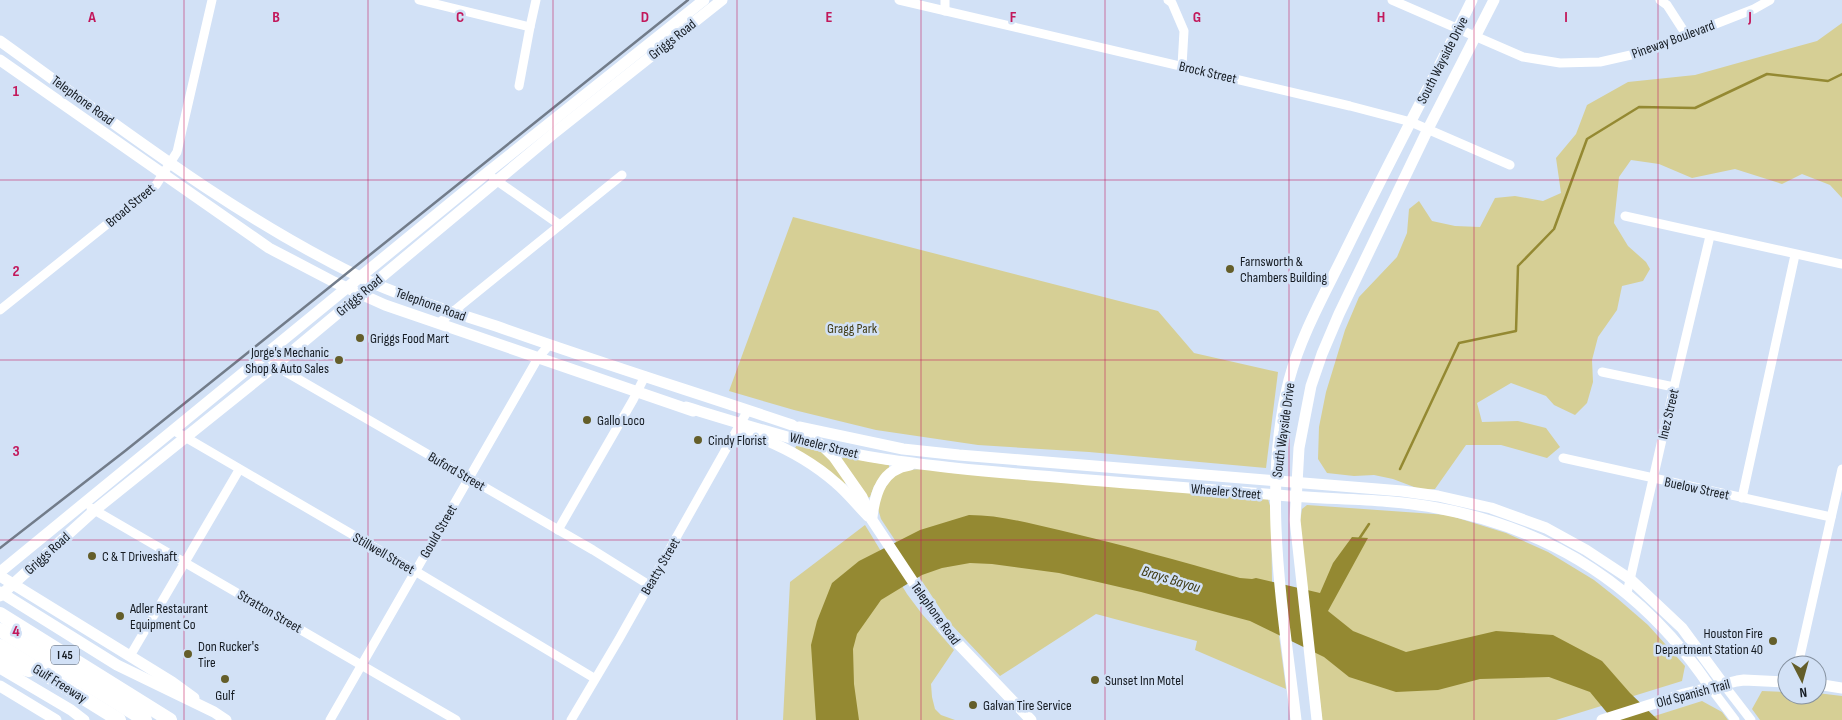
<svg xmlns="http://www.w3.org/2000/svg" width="1842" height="720" viewBox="0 0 1842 720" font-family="'Sofia Sans Condensed',sans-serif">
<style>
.green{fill:#d6cf95}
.water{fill:#948932}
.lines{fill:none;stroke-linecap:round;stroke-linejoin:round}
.stream{stroke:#948932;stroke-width:2.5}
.minor{stroke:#fff;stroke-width:9}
.major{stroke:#fff;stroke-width:11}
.highway{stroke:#fff;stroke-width:14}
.rail{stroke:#727c8a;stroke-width:2.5}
.grid{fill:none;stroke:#c2185b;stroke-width:1;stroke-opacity:0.55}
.poi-dot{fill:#645e2a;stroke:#d2e1f6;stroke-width:2}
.labels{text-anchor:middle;stroke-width:5;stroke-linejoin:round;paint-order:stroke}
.shield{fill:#d2e1f6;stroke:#4e5662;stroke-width:1}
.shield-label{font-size:12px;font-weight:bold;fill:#151b22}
.street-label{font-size:14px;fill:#151b22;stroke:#d2e1f6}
.poi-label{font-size:14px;fill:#151b22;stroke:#d2e1f6;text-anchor:start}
.park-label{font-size:14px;fill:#403b16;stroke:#d2e1f6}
.water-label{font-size:15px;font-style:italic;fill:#3e3a14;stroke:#d2e1f6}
.grid-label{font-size:16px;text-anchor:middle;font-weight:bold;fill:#c2185b;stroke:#d2e1f6;stroke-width:5;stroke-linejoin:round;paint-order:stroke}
</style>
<rect width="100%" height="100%" fill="#d2e1f6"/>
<g class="green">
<path d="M 1842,23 L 1842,198 L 1830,185 L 1802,174 L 1782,184 L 1735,169 L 1692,178 L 1659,164 L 1631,160 L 1619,177 L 1614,223 L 1628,246 L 1646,262 L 1650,269 L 1643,281 L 1622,286 L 1617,310 L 1598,337 L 1592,360 L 1593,382 L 1587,403 L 1575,415 L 1554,405 L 1546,396 L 1511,383 L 1477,403 L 1482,422 L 1518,421 L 1546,428 L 1560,447 L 1547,458 L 1501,445 L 1466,445 L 1435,489 L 1422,490 L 1393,479 L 1374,475 L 1354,476 L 1327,473 L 1318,459 L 1319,427 L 1326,392 L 1345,330 L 1359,297 L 1397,257 L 1407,233 L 1409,209 L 1419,201 L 1432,221 L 1455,226 L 1480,227 L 1495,198 L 1515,196 L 1543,201 L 1561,193 L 1556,158 L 1576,134 L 1587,105 L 1628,82 L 1695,75 L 1817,41 Z"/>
<path d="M 793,217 L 1158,311 L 1194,353 L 1278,372 L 1266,468 L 1089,452 L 978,445 L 876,430 L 794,410 L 729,391 Z"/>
<path d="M 797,445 L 820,451 L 832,462 L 846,483 L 843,485 L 795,448 Z"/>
<path d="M 844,457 L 889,465 L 889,469 L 874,486 L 870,497 L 867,498 L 841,459 Z"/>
<path d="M 924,469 L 1268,499 L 1271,509 L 1272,582 L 1286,689 L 1195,650 L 1197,641 L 1096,614 L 1000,676 L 949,622 L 881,519 L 878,509 L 878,498 L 893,476 L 906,470 Z"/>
<path d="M 1307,505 L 1448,515 L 1506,533 L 1548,552 L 1594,580 L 1618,599 L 1648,625 L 1685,666 L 1682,681 L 1556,720 L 1322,720 L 1300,522 L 1302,509 Z"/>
<path d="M 865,525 L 907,594 L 922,614 L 954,650 L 931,684 L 932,697 L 935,709 L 941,715 L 955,720 L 783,720 L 790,582 Z"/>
<path d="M 1762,691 L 1787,692 L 1787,695 L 1817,695 L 1817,693 L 1842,696 L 1842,720 L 1760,720 L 1752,709 Z"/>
<path d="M 1702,701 L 1722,712 L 1728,720 L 1642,720 Z"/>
</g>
<path class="water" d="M 969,515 C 999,515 1029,523 1059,530 C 1120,544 1179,561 1240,578 L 1252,579 L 1256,578 L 1320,593 L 1333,563 L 1352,537 L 1368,538 L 1328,611 L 1353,631 L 1406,652 L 1496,631 L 1553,635 L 1602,661 L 1630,693 L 1658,720 L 1613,720 L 1590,692 L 1549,677 L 1480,679 L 1438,690 L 1396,692 L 1349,677 L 1324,657 L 1250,621 L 1141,592 L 1059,573 L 992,564 L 970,563 L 942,568 L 922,575 L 881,600 L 857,634 L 853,649 L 854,684 L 859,720 L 816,720 L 811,645 L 817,621 L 832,583 L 859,561 L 920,530 Z"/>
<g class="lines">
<g class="stream">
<path d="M 1400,469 L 1459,343 L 1516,331 L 1518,266 L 1554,229 L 1587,139 L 1639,107 L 1695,108 L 1767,74 L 1828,81 L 1842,74"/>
<path d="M 1359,539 L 1369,524"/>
</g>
<g class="minor">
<path d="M 419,0 L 530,27"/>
<path d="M 899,0 L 1350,106 L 1411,122 L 1510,165"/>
<path d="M 945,0 L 945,11"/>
<path d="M 1168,0 L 1172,3 L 1184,31 L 1182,66"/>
<path d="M 1392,0 L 1523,57 L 1560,63 L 1600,62 L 1644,52 L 1754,9 L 1770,0"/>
<path d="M 1660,0 L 1667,5 L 1687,36"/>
<path d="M 519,86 L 530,27 L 536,0"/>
<path d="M 493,178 L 560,225"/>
<path d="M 1625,216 L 1842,264"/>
<path d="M 0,310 L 156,185 L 177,152 L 212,0"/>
<path d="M 439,323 L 622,175"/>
<path d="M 266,355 L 286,372 L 593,550 L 649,585"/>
<path d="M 1602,372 L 1674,387"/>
<path d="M 173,430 L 415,571 L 594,678"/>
<path d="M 1563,458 L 1831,517"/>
<path d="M 1742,498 L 1795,255"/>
<path d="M 91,508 L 456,720"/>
<path d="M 558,530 L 633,400 L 645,376"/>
<path d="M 1627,593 L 1674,387 L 1710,236"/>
<path d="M 130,656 L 239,470"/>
<path d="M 1798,665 L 1842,469"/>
<path d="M 1724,685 L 1751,720"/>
<path d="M 1710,687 L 1735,720"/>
<path d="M 330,720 L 538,358 L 549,345"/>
<path d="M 571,720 L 619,639 L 748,410"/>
</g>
<g class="major">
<path d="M 0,41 C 117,125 232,215 362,278 C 404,298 451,311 496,326 C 594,361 694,392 792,425 L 824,447 L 834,457 L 862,497 L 872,520 L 945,630 L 1031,720"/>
<path d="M 0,60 L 269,248 L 334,282 L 385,305 L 693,411"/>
<path d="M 686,407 C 732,421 777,435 824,447 C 866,458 911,463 954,468 C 1062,479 1170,486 1278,495 C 1331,500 1385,498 1437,508 C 1553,529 1645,590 1710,687"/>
<path d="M 799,427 L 903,449 L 959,455 L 1402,491 L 1438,496 L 1491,508 L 1546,528 L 1586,550 L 1630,579 L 1682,628 L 1724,685"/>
<path d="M 742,431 C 777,443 809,459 836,483 C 848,493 857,505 868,516"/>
<path d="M 872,517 C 875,493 882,469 910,465"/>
<path d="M 0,572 L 487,173 L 704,0"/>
<path d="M 0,576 L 172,682 L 194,698"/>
<path d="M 0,592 L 117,665 L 214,712 L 226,720"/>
<path d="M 0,596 L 95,510 L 277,364 L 553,134 L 722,0"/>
<path d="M 0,668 L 71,710 L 84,720"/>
<path d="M 1817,684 L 1842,688"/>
<path d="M 0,686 L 56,720"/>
<path d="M 1296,720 C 1283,610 1261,490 1289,380 C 1301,335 1325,293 1346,250 C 1387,166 1431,84 1472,0"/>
<path d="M 1317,720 L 1295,520 L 1299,448 L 1311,386 L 1322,354 L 1339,314 L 1428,129 L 1494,0"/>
<path d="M 1602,720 L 1684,694 L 1737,681 L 1744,680 L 1787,682"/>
</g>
<g class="highway">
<path d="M 0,614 L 170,720"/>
<path d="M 0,630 L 145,720"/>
<path d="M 0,646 L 119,720"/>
<path d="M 0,659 L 8,664 L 29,670"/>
</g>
<path class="rail" d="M 0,548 L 125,451 L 688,0"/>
</g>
<path class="grid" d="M 184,0 L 184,720M 368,0 L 368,720M 553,0 L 553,720M 737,0 L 737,720M 921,0 L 921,720M 1105,0 L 1105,720M 1289,0 L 1289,720M 1474,0 L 1474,720M 1658,0 L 1658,720M 0,180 L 1842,180M 0,360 L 1842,360M 0,540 L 1842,540"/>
<g class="poi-dot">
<circle cx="1230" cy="269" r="5"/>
<circle cx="360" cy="338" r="5"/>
<circle cx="339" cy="360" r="5"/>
<circle cx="587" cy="420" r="5"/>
<circle cx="698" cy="440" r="5"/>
<circle cx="92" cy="556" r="5"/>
<circle cx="120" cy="616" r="5"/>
<circle cx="1773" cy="641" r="5"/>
<circle cx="188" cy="654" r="5"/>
<circle cx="225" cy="679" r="5"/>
<circle cx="1095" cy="680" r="5"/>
<circle cx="973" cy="705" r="5"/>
</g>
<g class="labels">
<rect class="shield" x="51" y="645.5" width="28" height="19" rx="4"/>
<g class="shield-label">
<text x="65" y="659">I 45</text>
</g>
<g class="street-label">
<text transform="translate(672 39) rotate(-38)" y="5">Griggs Road</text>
<text transform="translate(1673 39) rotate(-20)" y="5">Pineway Boulevard</text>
<text transform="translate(1442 60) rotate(-63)" y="5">South Wayside Drive</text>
<text transform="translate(1208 72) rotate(13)" y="5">Brock Street</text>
<text transform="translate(83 100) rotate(36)" y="5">Telephone Road</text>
<text transform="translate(130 205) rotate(-40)" y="5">Broad Street</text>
<text transform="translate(359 295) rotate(-40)" y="5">Griggs Road</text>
<text transform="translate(431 304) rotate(20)" y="5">Telephone Road</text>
<text transform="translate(1668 414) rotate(-77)" y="5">Inez Street</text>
<text transform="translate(1283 430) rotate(-82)" y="5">South Wayside Drive</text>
<text transform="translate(824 445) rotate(14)" y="5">Wheeler Street</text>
<text transform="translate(457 471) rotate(30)" y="5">Buford Street</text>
<text transform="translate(1697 488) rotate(12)" y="5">Buelow Street</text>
<text transform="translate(1226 491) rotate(5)" y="5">Wheeler Street</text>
<text transform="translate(438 531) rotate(-60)" y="5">Gould Street</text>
<text transform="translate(47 553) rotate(-42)" y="5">Griggs Road</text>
<text transform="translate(384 553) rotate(30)" y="5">Stillwell Street</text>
<text transform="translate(660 566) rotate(-60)" y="5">Beatty Street</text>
<text transform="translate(270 611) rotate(30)" y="5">Stratton Street</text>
<text transform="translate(936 613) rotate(54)" y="5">Telephone Road</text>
<text transform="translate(60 683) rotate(32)" y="5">Gulf Freeway</text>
<text transform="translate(1693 693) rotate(-15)" y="5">Old Spanish Trail</text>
</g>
<g class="poi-label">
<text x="1240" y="266">Farnsworth &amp;<tspan x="1240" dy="16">Chambers Building</tspan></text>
<text x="370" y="343">Griggs Food Mart</text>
<text x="329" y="357" text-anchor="end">Jorge's Mechanic<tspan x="329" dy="16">Shop &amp; Auto Sales</tspan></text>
<text x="597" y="425">Gallo Loco</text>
<text x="708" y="445">Cindy Florist</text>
<text x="102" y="561">C &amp; T Driveshaft</text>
<text x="130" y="613">Adler Restaurant<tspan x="130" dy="16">Equipment Co</tspan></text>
<text x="1763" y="638" text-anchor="end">Houston Fire<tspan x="1763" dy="16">Department Station 40</tspan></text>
<text x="198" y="651">Don Rucker's<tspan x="198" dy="16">Tire</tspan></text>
<text x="1105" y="685">Sunset Inn Motel</text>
<text x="225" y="700" text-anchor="middle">Gulf</text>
<text x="983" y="710">Galvan Tire Service</text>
</g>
<g class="park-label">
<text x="852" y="333">Gragg Park</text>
</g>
<g class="water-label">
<text transform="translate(1171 579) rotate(17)" y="5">Brays Bayou</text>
</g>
</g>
<g class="grid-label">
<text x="92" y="22">A</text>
<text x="276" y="22">B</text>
<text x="460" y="22">C</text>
<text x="645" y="22">D</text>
<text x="829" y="22">E</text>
<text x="1013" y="22">F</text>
<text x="1197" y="22">G</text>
<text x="1381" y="22">H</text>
<text x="1566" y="22">I</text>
<text x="1750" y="22">J</text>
<text x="16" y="96">1</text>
<text x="16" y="276">2</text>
<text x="16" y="456">3</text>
<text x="16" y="636">4</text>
</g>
<g transform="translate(1802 680) rotate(174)"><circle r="24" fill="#d2e1f6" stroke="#8692a1"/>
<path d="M0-4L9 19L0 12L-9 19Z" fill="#645e2a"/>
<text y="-8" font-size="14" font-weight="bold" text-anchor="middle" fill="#151b22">N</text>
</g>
</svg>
